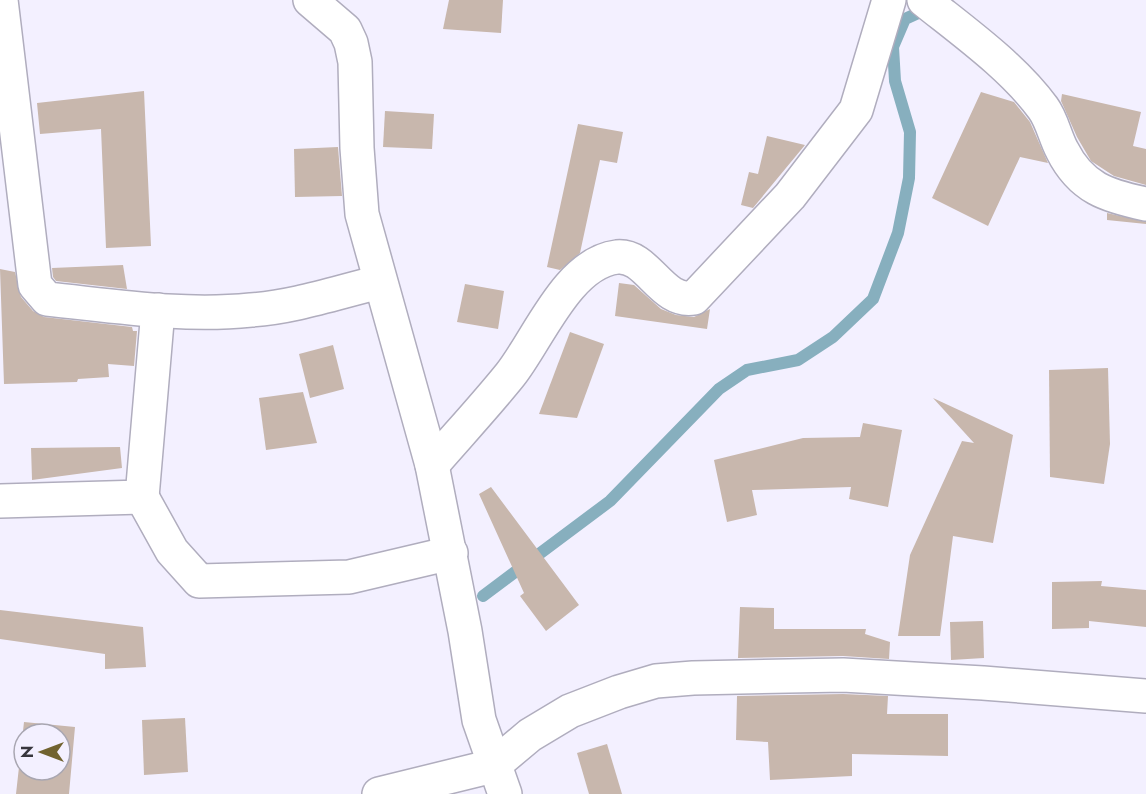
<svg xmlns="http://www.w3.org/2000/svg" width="1146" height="794" viewBox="0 0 1146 794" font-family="Jost,sans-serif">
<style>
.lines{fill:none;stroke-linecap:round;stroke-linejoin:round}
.stream{stroke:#87afbe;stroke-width:12}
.building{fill:#c8b7ad;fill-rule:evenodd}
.street-casing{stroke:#b0adbe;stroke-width:36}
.street{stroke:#fff;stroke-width:33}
</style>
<rect width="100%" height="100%" fill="#f3f0ff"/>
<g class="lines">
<path class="stream" d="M 483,596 L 610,501 L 719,389 L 747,370 L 798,360 L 833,337 L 873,299 L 898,233 L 909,178 L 910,132 L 895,81 L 893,47 L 905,19 L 929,8"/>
</g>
<g class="building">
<path d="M 449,0 L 503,0 L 501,33 L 443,29 Z"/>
<path d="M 144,91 L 151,246 L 106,248 L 101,129 L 40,134 L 37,103 Z"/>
<path d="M 981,92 L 1014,102 L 1030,122 L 1048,163 L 1020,157 L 988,226 L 932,198 Z"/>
<path d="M 1062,94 L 1141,112 L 1133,146 L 1146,149 L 1146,185 L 1114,176 L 1091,161 L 1077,137 L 1061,101 Z"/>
<path d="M 385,111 L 434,114 L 432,149 L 383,147 Z"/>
<path d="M 578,124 L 623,132 L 617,163 L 600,160 L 580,253 L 560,270 L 547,267 Z"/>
<path d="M 767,136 L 805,145 L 753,208 L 741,205 L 749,172 L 758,174 Z"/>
<path d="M 338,147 L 342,196 L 295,197 L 294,149 Z"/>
<path d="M 1107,213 L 1146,222 L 1146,224 L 1107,220 Z"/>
<path d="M 123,265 L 127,289 L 56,281 L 53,277 L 52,268 Z"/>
<path d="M 0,269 L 15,272 L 21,297 L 33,311 L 44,317 L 132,327 L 133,331 L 137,331 L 134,366 L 108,364 L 109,377 L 78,379 L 77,382 L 4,384 Z"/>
<path d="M 619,283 L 634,285 L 661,309 L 676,315 L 694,317 L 710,309 L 707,329 L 615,316 Z"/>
<path d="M 465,284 L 504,291 L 498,329 L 457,322 Z"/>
<path d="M 570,332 L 604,344 L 577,418 L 539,414 Z"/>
<path d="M 333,345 L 344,389 L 310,398 L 299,354 Z"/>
<path d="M 1108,368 L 1110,444 L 1104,484 L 1050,477 L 1049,370 Z"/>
<path d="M 303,392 L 317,443 L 266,450 L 259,398 Z"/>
<path d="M 933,398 L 1013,435 L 993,543 L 953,536 L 940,636 L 898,636 L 910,555 L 962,441 L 974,443 Z"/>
<path d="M 863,423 L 902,430 L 888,507 L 849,499 L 851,487 L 752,490 L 757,515 L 727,522 L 714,460 L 803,438 L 860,437 Z"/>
<path d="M 120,447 L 122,468 L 32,480 L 31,448 Z"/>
<path d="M 491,487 L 579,605 L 546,631 L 520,596 L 524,593 L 479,494 Z"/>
<path d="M 1102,581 L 1101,586 L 1146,590 L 1146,627 L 1089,621 L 1089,628 L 1052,629 L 1052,582 Z"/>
<path d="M 740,607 L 774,608 L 774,629 L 866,629 L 865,634 L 890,642 L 889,659 L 843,656 L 738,658 Z"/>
<path d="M 0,610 L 143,627 L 146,667 L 105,669 L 105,654 L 0,639 Z"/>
<path d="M 983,621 L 984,658 L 951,660 L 950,622 Z"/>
<path d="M 843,694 L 888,696 L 887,714 L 948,714 L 948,756 L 852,754 L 852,776 L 770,780 L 768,742 L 736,740 L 737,696 Z"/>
<path d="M 185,718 L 188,772 L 144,775 L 142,720 Z"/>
<path d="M 24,722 L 75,727 L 69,794 L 16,794 ZM 24,734 L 60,734 L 60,770 L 24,770 Z"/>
<path d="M 607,744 L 622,794 L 589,794 L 577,753 Z"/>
</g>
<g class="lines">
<defs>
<g id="street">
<path d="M 1,0 L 35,285 L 47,299 C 115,306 183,317 251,310 C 295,307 338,292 380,282"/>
<path d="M 310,0 L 345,30 L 351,43 L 355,62 L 357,148 L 362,214 L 432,465 L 465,631 L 479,720 L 505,794"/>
<path d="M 924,0 C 964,32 1013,67 1043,108 C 1052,120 1055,137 1062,150 C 1081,188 1107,196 1146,204"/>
<path d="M 432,465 C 458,435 485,406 510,375 C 538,340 567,263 617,257 C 648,254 661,304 694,298 L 790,196 L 856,110 L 889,0"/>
<path d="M 142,497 L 172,551 L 199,581 L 349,577 L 451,553"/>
<path d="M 0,501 L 142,497 L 158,310"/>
<path d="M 379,794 L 493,766 L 530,735 L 570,711 L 619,692 L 656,681 L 693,678 L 843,675 L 983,683 L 1146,696"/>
</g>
</defs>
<use href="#street" class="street-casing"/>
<use href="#street" class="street"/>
</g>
<g transform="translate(42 752) rotate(270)"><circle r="28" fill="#f3f0ff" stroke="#a8a6b1" stroke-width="1.5"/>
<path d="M0-4.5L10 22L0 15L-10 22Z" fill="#716330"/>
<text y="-9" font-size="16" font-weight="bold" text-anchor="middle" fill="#37363d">N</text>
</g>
</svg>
